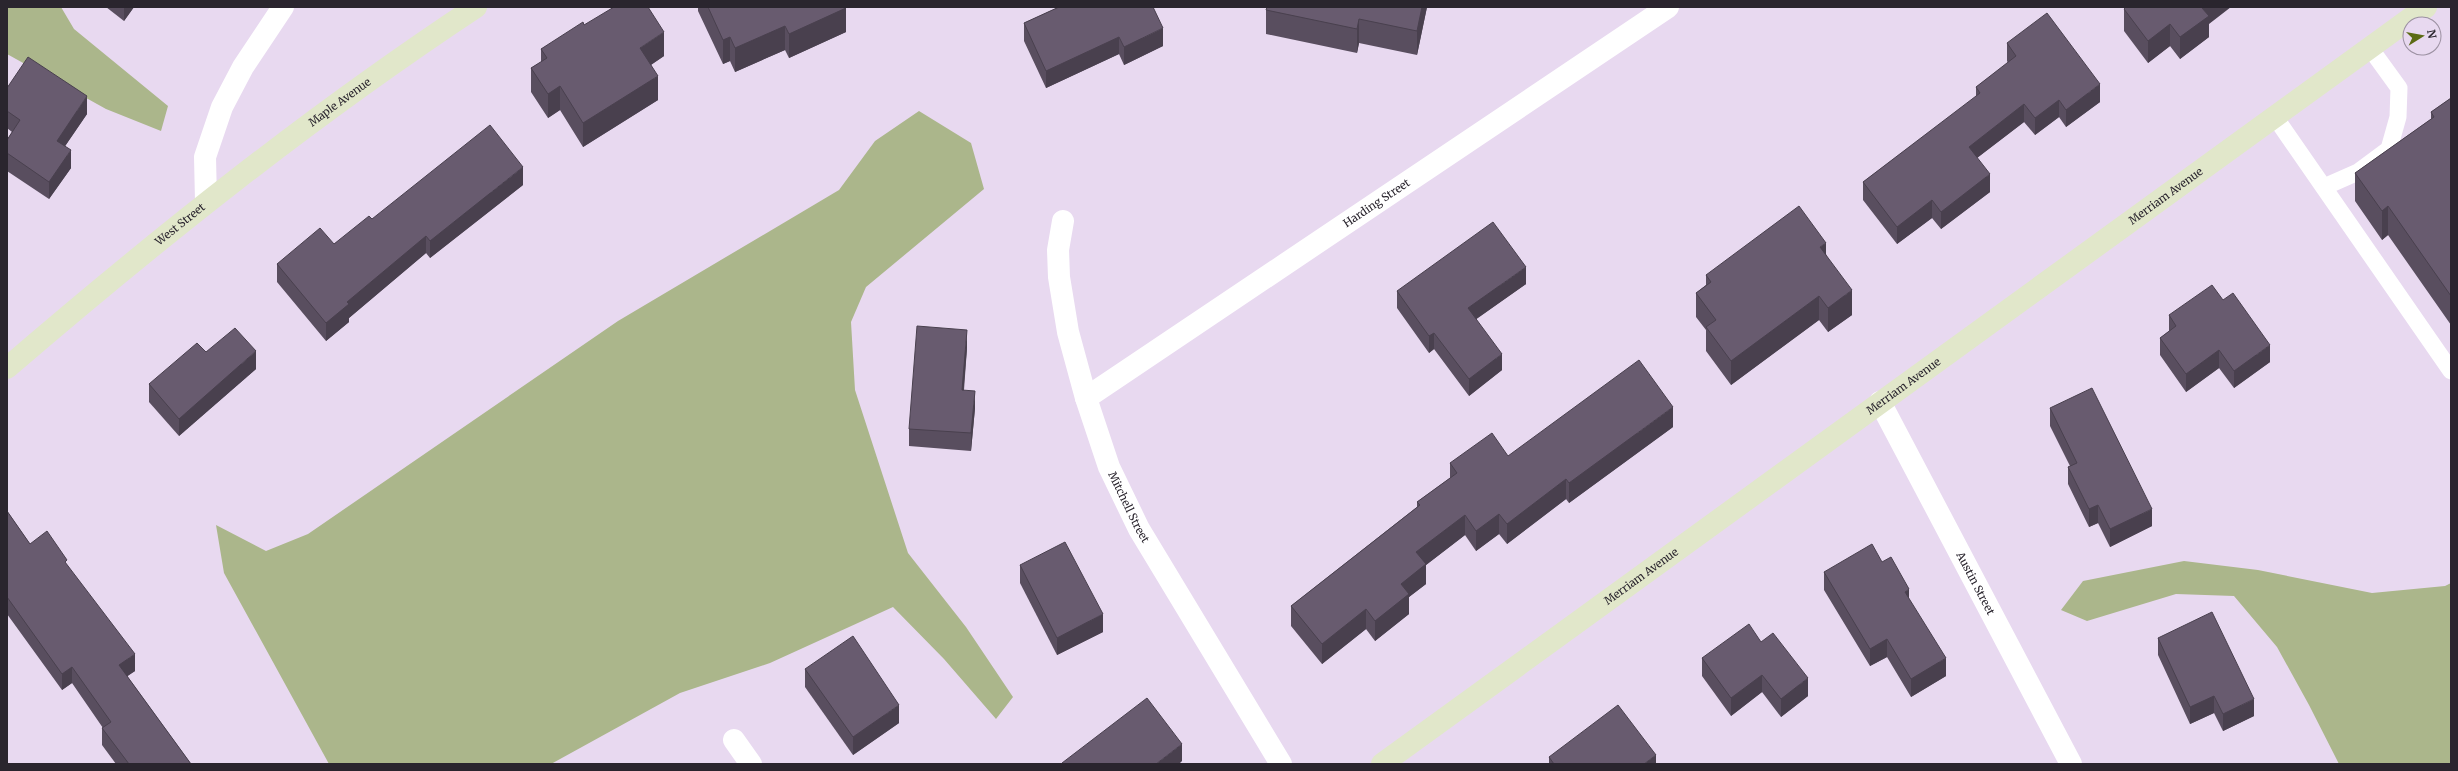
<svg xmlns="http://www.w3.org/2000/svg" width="2458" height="771" viewBox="0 0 2458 771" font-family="Merriweather,serif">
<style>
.forest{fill:#abb68b}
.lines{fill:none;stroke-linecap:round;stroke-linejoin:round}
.lane{stroke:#fff;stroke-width:17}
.street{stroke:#fff;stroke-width:22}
.secondary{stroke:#e1e7ca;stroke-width:22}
.wall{fill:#594e5f}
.shaded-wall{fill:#49404e}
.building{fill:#685b6f;stroke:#49404e}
.labels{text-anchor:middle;stroke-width:4;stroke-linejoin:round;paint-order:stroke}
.street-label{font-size:11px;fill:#2a252e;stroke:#e8d9f0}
</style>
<rect width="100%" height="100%" fill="#e8d9f0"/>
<g class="forest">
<path d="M 7,7 L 61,7 L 74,29 L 168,106 L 161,131 L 106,109 L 7,54 Z"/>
<path d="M 919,111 L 971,143 L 984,189 L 866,287 L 851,322 L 855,390 L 908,553 L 966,627 L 1013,697 L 996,719 L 944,659 L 893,607 L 770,663 L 680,693 L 551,764 L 329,764 L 224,573 L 216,525 L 266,551 L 308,534 L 618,321 L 839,190 L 875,141 Z"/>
<path d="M 2184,561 L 2258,570 L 2372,593 L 2445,586 L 2451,583 L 2451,764 L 2339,764 L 2309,705 L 2277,647 L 2234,596 L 2176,594 L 2087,621 L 2061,610 L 2083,581 Z"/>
</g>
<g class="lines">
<g class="lane">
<path d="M 2275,117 L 2451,371"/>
<path d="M 2324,187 L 2358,172 L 2389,149 L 2398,117 L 2399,88 L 2370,48"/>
</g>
<g class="street">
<path d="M 206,201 L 205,157 L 222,107 L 243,67 L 283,7"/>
<path id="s1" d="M 1063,221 L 1058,250 L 1059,277 L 1068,332 L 1086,398 L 1109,467 L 1139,529 L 1281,764"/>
<path id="s2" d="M 1086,398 L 1668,7"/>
<path id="s3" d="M 1880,402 L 2071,764"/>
<path d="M 734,740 L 751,764"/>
</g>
<g class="secondary">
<path id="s4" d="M 7,368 C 157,239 311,116 476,7"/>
<path id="s5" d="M 1382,764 L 2426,7"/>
</g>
</g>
<g class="wall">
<path d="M 106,7 L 134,7 L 124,21 Z"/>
<path d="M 698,7 L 846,7 L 846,32 L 789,58 L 785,50 L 735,72 L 730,61 L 723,64 L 698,11 Z"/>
<path d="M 1059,7 L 1163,46 L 1124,65 L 1119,54 L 1046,88 L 1024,41 L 1024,23 Z"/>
<path d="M 1427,7 L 1417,55 L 1359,43 L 1357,53 L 1266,34 L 1266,10 Z"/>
<path d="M 2124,9 L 2209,24 L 2209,37 L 2180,59 L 2170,46 L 2148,63 L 2124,31 Z"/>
<path d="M 584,25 L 664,56 L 651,65 L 658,100 L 583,147 L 560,110 L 548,118 L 531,92 L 531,68 L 541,62 L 541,49 Z"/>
<path d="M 2007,43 L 2100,102 L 2066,127 L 2059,117 L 2035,135 L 2024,122 L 1977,158 L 1990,192 L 1941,229 L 1932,218 L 1897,244 L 1863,200 L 1863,182 L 1976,97 L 1976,87 L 2008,63 L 2007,61 Z"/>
<path d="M 7,88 L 87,114 L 65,146 L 71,168 L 49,199 L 7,171 L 7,140 L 12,132 L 7,128 Z"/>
<path d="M 2451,98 L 2451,325 L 2388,235 L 2382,240 L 2355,201 L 2355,173 L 2431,119 L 2431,112 Z"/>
<path d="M 523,185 L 430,258 L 426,253 L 349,318 L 349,322 L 326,341 L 277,282 L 277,264 L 334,244 L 372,219 Z"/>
<path d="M 1826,254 L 1852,315 L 1828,332 L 1819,320 L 1731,385 L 1706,351 L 1706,330 L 1696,317 L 1696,293 L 1706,285 L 1706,275 Z"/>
<path d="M 1526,284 L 1476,319 L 1502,370 L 1469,396 L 1434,349 L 1429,353 L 1397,308 L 1397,291 Z"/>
<path d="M 2169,315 L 2270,362 L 2234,388 L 2219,368 L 2186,392 L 2160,355 L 2160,338 L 2169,331 Z"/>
<path d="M 967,348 L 964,390 L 975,408 L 971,451 L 909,446 L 909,429 Z"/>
<path d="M 206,352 L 256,369 L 179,436 L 149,402 L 149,384 Z"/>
<path d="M 2050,408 L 2152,526 L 2110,547 L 2098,523 L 2089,527 L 2068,484 L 2068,467 L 2070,466 L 2050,426 Z"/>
<path d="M 1673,427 L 1569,503 L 1566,499 L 1507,544 L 1499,534 L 1476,551 L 1465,535 L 1426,565 L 1426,584 L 1409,597 L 1409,614 L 1375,641 L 1366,629 L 1322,664 L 1291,626 L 1291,606 L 1417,507 L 1417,502 L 1450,478 L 1450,463 L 1508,456 Z"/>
<path d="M 7,511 L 30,544 L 67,565 L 135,671 L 127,676 L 191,764 L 116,764 L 102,745 L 102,728 L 103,728 L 72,683 L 62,690 L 7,614 Z"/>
<path d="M 1882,562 L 1909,599 L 1946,676 L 1911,697 L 1887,657 L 1870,666 L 1824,590 L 1824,572 Z"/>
<path d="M 1020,565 L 1103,632 L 1057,655 L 1020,583 Z"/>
<path d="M 2158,638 L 2254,716 L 2223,731 L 2214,713 L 2190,724 L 2158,655 Z"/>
<path d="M 1761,642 L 1808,696 L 1781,717 L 1762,692 L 1731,716 L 1702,676 L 1702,658 Z"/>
<path d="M 805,669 L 899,723 L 853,755 L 805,687 Z"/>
<path d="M 1549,757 L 1656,764 L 1549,764 Z"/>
</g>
<g class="shaded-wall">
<path d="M 124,7 L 134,7 L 124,21 Z"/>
<path d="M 841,7 L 846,7 L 846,32 L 789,58 L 789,34 Z"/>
<path d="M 1422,7 L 1427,7 L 1417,55 L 1417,31 Z"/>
<path d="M 2203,7 L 2231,7 L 2209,24 L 2209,37 L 2180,59 L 2180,37 Z"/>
<path d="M 1359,19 L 1359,43 L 1357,53 L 1357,29 Z"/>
<path d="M 2170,24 L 2170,46 L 2148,63 L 2148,41 Z"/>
<path d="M 785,26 L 785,50 L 735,72 L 735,48 Z"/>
<path d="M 1163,28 L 1163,46 L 1124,65 L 1124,47 Z"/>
<path d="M 664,32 L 664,56 L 640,72 L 640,48 Z"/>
<path d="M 730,37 L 730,61 L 723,64 L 723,40 Z"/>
<path d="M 1119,37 L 1119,54 L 1046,88 L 1046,71 Z"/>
<path d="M 658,76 L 658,100 L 583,147 L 583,123 Z"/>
<path d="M 2100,84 L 2100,102 L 2066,127 L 2066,110 Z"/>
<path d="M 560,86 L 560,110 L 548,118 L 548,94 Z"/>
<path d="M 87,96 L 87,114 L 57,158 L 57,141 Z"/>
<path d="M 2059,100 L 2059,117 L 2035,135 L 2035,118 Z"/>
<path d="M 2024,104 L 2024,122 L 1969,164 L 1969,147 Z"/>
<path d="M 71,150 L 71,168 L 49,199 L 49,182 Z"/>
<path d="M 523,167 L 523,185 L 430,258 L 430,241 Z"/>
<path d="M 1990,174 L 1990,192 L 1941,229 L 1941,212 Z"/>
<path d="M 1932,200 L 1932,218 L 1897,244 L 1897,227 Z"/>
<path d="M 2388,206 L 2388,235 L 2382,240 L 2382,211 Z"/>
<path d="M 426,236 L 426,253 L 349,318 L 349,322 L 326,341 L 326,323 L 347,302 Z"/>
<path d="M 1826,243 L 1826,267 L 1820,247 Z"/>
<path d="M 1526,267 L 1526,284 L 1468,325 L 1468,308 Z"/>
<path d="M 1852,290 L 1852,315 L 1828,332 L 1828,308 Z"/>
<path d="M 1819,296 L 1819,320 L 1731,385 L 1731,361 Z"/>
<path d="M 967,330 L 967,348 L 962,407 L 962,390 Z"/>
<path d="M 1434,333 L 1434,349 L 1429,353 L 1429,336 Z"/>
<path d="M 2270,345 L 2270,362 L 2234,388 L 2234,371 Z"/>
<path d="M 2219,350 L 2219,368 L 2186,392 L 2186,374 Z"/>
<path d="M 256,351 L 256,369 L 179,436 L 179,419 Z"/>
<path d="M 1502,354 L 1502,370 L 1469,396 L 1469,379 Z"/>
<path d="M 975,391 L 975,408 L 971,451 L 971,433 Z"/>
<path d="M 1673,407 L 1673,427 L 1569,503 L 1569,483 Z"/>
<path d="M 1566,479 L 1566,499 L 1507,544 L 1507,524 Z"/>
<path d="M 2098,505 L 2098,523 L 2089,527 L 2089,509 Z"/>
<path d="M 2152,509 L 2152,526 L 2110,547 L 2110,529 Z"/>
<path d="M 1499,514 L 1499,534 L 1476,551 L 1476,531 Z"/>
<path d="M 1465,515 L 1465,535 L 1426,565 L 1426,584 L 1409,597 L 1409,614 L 1375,641 L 1375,621 L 1401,584 L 1416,552 Z"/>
<path d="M 1909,589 L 1909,606 L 1905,592 Z"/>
<path d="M 1366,609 L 1366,629 L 1322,664 L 1322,644 Z"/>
<path d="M 1103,614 L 1103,632 L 1057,655 L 1057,638 Z"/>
<path d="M 1887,639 L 1887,657 L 1870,666 L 1870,649 Z"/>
<path d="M 135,654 L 135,671 L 119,682 L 119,665 Z"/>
<path d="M 1946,658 L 1946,676 L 1911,697 L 1911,679 Z"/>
<path d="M 72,667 L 72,683 L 62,690 L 62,674 Z"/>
<path d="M 1762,675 L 1762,692 L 1731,716 L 1731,698 Z"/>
<path d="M 1808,678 L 1808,696 L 1781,717 L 1781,699 Z"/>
<path d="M 2214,696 L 2214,713 L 2190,724 L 2190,707 Z"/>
<path d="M 2254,699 L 2254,716 L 2223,731 L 2223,714 Z"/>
<path d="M 899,705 L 899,723 L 853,755 L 853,737 Z"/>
<path d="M 1182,744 L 1182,761 L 1179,764 L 1156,764 Z"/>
<path d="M 1656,755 L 1656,764 L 1644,764 Z"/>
</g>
<g class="building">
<path d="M 614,7 L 648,7 L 664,32 L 640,48 L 658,76 L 583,123 L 560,86 L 548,94 L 531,68 L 547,58 L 541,49 L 583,22 L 584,25 Z"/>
<path d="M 708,7 L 845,7 L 846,8 L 789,34 L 785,26 L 735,48 L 730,37 L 723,40 Z"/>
<path d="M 1059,7 L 1153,7 L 1163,28 L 1124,47 L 1119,37 L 1046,71 L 1024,23 Z"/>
<path d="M 1267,7 L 1422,7 L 1417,31 L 1359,19 L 1357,29 L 1266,10 Z"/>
<path d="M 2126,7 L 2203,7 L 2202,8 L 2209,16 L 2180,37 L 2170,24 L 2148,41 L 2124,9 Z"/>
<path d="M 2047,13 L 2100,84 L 2066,110 L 2059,100 L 2035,118 L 2024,104 L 1969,147 L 1990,174 L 1941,212 L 1932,200 L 1897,227 L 1863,182 L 1980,93 L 1976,87 L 2016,56 L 2007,43 Z"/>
<path d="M 28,57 L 87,96 L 57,141 L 71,150 L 49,182 L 7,153 L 7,140 L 20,120 L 7,111 L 7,88 Z"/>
<path d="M 2451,98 L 2451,296 L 2388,206 L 2382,211 L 2355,173 L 2434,117 L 2431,112 Z"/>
<path d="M 490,125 L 523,167 L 430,241 L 426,236 L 347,302 L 349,304 L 326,323 L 277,264 L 320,228 L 334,244 L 369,216 L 372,219 Z"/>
<path d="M 1799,206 L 1826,243 L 1820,247 L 1852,290 L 1828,308 L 1819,296 L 1731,361 L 1706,327 L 1716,320 L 1696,293 L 1711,282 L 1706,275 Z"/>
<path d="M 1493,222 L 1526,267 L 1468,308 L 1502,354 L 1469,379 L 1434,333 L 1429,336 L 1397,291 Z"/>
<path d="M 2212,285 L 2223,300 L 2233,293 L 2270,345 L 2234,371 L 2219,350 L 2186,374 L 2160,338 L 2176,326 L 2169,315 Z"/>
<path d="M 917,326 L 967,330 L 962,390 L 975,391 L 971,433 L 909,429 Z"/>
<path d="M 235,328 L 256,351 L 179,419 L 149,384 L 197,343 L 206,352 Z"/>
<path d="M 1639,360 L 1673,407 L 1569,483 L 1566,479 L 1507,524 L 1499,514 L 1476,531 L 1465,515 L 1416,552 L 1426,564 L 1401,584 L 1409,594 L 1375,621 L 1366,609 L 1322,644 L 1291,606 L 1420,505 L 1417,502 L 1457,473 L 1450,463 L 1492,433 L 1508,456 Z"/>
<path d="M 2092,388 L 2152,509 L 2110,529 L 2098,505 L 2089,509 L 2068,467 L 2077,463 L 2050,408 Z"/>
<path d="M 7,511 L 30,544 L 47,531 L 67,560 L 65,562 L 135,654 L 119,665 L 191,764 L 129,764 L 102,728 L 111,722 L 72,667 L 62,674 L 7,597 Z"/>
<path d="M 1065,542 L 1103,614 L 1057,638 L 1020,565 Z"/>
<path d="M 1872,544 L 1882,562 L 1891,557 L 1909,589 L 1905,592 L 1946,658 L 1911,679 L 1887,639 L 1870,649 L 1824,572 Z"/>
<path d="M 2212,612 L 2254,699 L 2223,714 L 2214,696 L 2190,707 L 2158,638 Z"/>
<path d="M 1749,624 L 1761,642 L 1773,633 L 1808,678 L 1781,699 L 1762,675 L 1731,698 L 1702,658 Z"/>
<path d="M 853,636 L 899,705 L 853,737 L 805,669 Z"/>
<path d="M 1147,698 L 1182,744 L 1156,764 L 1063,764 L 1062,763 Z"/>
<path d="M 1618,705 L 1656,755 L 1644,764 L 1553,764 L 1554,764 L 1549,757 Z"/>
</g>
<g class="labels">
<g class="street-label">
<text dy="4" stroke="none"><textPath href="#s4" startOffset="426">Maple Avenue</textPath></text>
<text dy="4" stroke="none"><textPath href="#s5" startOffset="968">Merriam Avenue</textPath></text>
<text dy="4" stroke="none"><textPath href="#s2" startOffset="350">Harding Street</textPath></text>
<text dy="4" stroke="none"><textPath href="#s4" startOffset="225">West Street</textPath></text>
<text dy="4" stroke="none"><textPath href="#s5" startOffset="644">Merriam Avenue</textPath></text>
<text dy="4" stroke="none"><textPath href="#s1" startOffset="298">Mitchell Street</textPath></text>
<text dy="4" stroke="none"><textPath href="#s5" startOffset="320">Merriam Avenue</textPath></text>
<text dy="4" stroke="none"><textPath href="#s3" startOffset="205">Austin Street</textPath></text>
</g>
</g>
<rect width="2458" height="771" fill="none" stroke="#2a252e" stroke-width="16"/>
<g transform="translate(2422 36) rotate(79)"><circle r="19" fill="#e8d9f0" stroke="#9c91a2"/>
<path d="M0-3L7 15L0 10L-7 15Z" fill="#5c6b15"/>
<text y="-6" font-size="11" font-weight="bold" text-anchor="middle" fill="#2a252e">N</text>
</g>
</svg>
